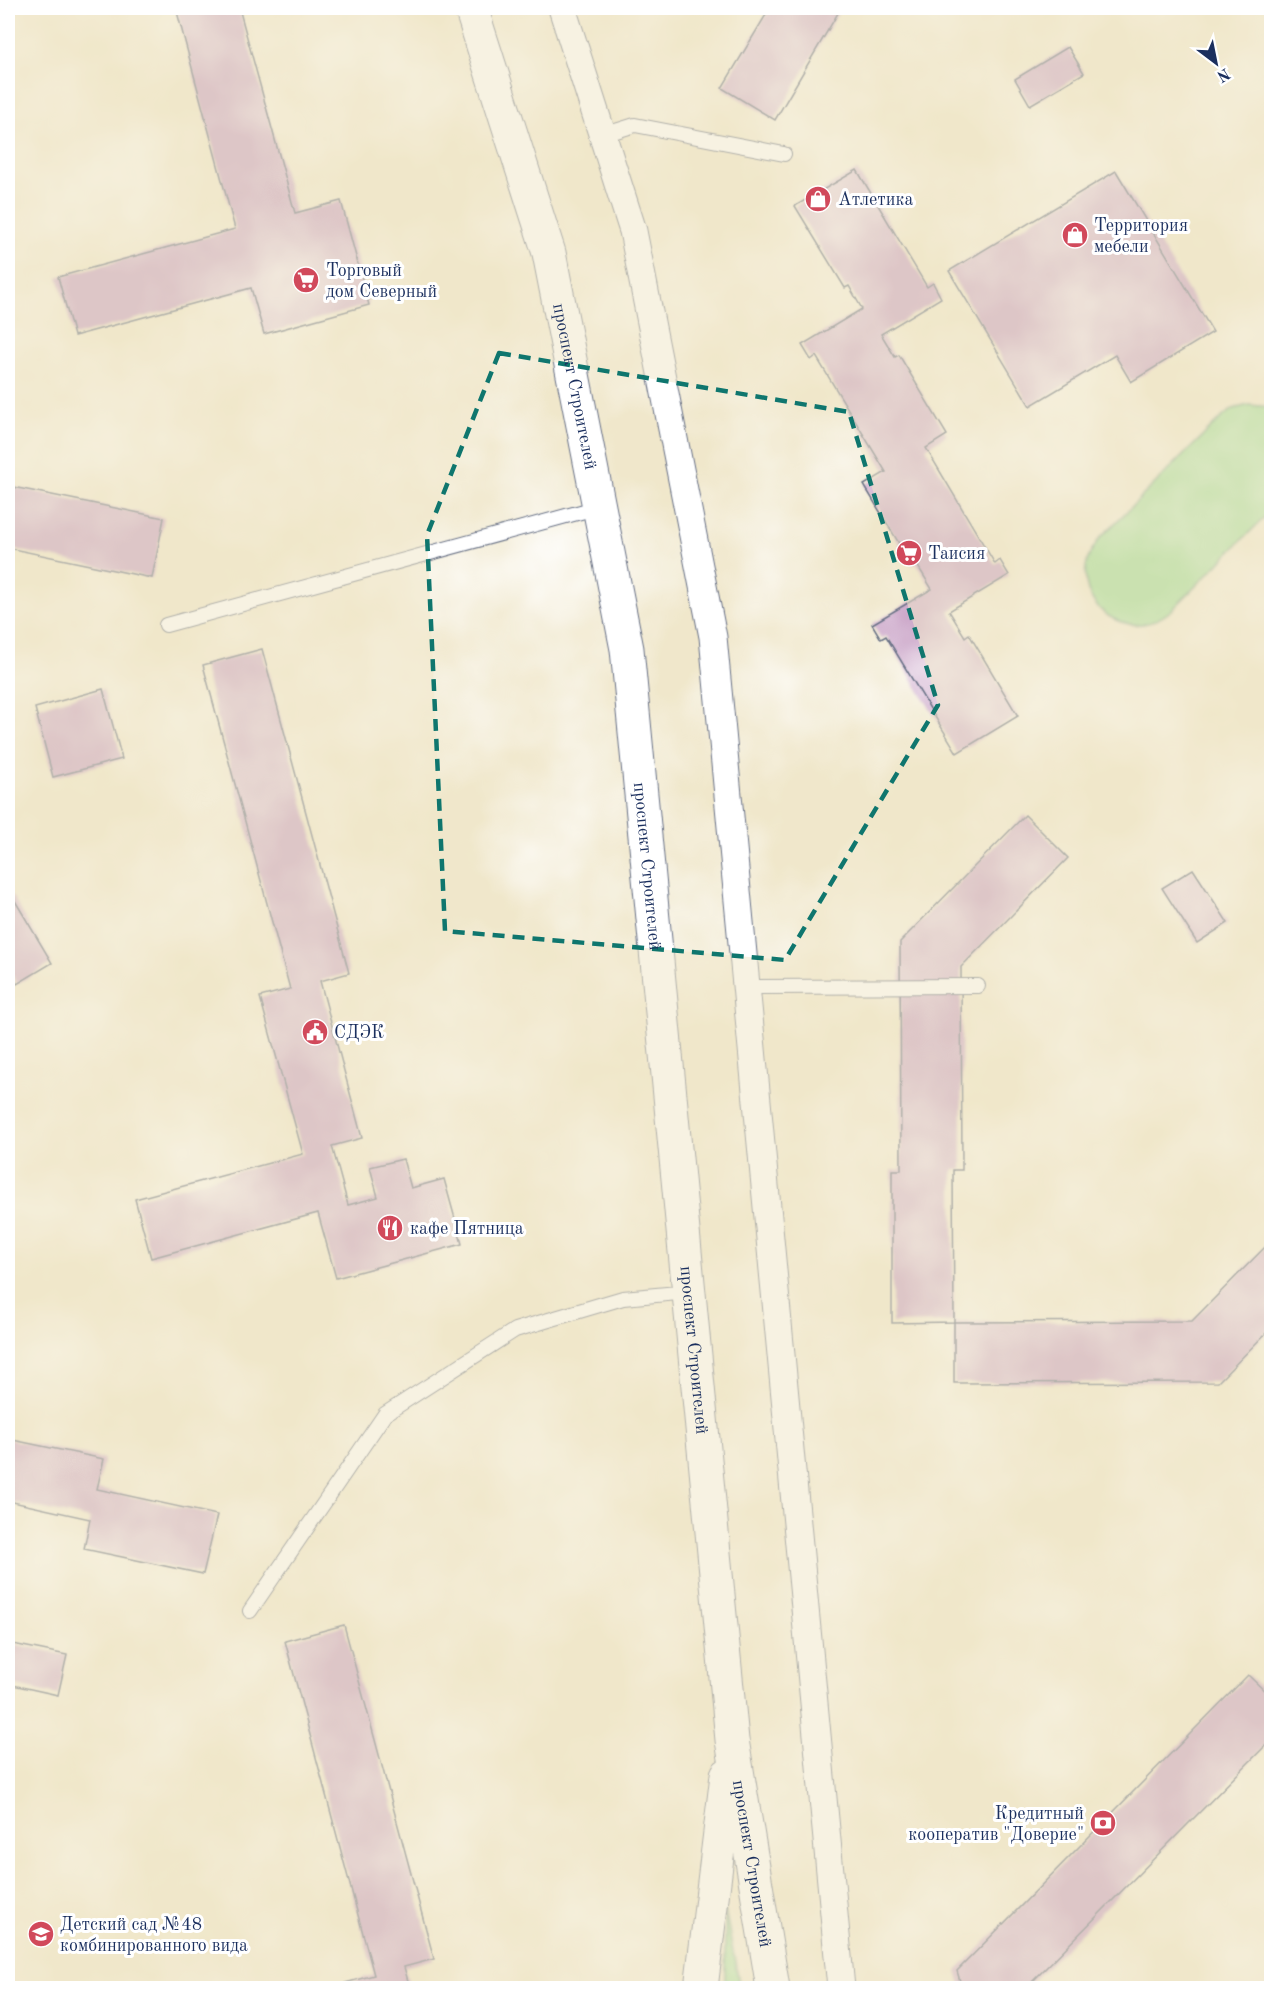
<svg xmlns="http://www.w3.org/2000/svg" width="1279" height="1996" viewBox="0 0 1279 1996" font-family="'Old Standard TT',serif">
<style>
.green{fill:#9bda90;stroke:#5b8477;stroke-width:1.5}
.building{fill:#c69dc3}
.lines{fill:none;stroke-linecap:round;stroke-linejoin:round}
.service-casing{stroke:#666f84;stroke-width:16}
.minor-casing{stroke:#666f84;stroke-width:29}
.tertiary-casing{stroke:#666f84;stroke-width:35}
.service{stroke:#fff;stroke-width:14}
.minor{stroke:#fff;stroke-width:27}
.tertiary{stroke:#fff;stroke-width:33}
.marked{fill:none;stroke:#0f766e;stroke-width:4.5;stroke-dasharray:12 8;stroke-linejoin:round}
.labels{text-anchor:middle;stroke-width:6;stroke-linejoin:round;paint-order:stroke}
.poi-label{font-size:18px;fill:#1b2f5e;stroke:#fff;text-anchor:start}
.street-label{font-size:18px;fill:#1b2f5e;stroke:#fff}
</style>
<rect width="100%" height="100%" fill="#fff"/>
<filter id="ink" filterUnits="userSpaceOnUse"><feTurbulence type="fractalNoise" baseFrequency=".0167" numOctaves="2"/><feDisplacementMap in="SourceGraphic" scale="12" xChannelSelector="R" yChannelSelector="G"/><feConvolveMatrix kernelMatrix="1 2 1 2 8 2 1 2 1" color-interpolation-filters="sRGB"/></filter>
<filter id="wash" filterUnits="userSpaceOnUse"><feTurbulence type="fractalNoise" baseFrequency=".008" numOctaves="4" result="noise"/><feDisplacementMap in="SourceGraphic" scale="24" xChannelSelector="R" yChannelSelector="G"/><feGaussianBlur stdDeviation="1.35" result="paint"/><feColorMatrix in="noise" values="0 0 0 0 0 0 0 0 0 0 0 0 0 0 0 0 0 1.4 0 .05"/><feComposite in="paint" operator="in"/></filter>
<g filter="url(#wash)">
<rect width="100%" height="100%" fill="#f0e7cb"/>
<g class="green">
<path d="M 1249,405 L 1271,407 L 1271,511 L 1172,610 C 1163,617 1154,623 1143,624 C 1110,628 1081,600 1086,567 C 1087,556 1094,547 1100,538 L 1220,419 L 1233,409 Z"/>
<path d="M 725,1910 L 740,1988 L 725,1988 Z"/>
</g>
<g id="blocks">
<g class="building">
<path d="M 176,8 L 239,8 L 295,213 L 341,201 L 369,305 L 264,334 L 251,288 L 74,336 L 58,277 L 235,229 Z"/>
<path d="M 770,8 L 841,8 L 775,120 L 722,88 Z"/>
<path d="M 1068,47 L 1084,73 L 1030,105 L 1015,79 Z"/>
<path d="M 857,170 L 927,287 L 933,283 L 941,298 L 881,334 L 895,357 L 899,355 L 947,435 L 926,448 L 995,564 L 1000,560 L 1009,575 L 949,611 L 965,637 L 969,634 L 1018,716 L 957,753 L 886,636 L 881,639 L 872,624 L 932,589 L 916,563 L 912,565 L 864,485 L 886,472 L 816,356 L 811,360 L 802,345 L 862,309 L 849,286 L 845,288 L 795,206 Z"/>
<path d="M 1116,171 L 1213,332 L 1131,382 L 1115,355 L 1030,406 L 949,271 Z"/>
<path d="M 8,486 L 164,518 L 152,578 L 8,548 Z"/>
<path d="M 262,649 L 349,973 L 320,981 L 362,1138 L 332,1146 L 348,1205 L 378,1197 L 370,1167 L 403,1159 L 411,1188 L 444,1179 L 462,1244 L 336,1278 L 318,1213 L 151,1258 L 135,1199 L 303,1154 L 260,997 L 290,989 L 203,665 Z"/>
<path d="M 103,689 L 122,759 L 53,777 L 35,708 Z"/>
<path d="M 1025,815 L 1068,858 L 961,967 L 962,1170 L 953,1170 L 954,1322 L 892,1323 L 892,1170 L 901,1170 L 900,942 Z"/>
<path d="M 1193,869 L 1228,923 L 1197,943 L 1162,888 Z"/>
<path d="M 8,889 L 52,963 L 17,984 L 8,968 Z"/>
<path d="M 1272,1240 L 1272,1327 L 1218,1382 L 954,1383 L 954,1322 L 1192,1321 Z"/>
<path d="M 8,1439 L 104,1459 L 97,1489 L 217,1515 L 203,1574 L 84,1549 L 90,1519 L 8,1501 Z"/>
<path d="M 344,1625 L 434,1959 L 404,1967 L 410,1988 L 346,1988 L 345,1983 L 374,1975 L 285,1641 Z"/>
<path d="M 8,1643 L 67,1655 L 58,1695 L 8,1684 Z"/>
<path d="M 1248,1675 L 1272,1698 L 1272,1739 L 1026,1988 L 962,1988 L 957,1971 Z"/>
</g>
</g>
</g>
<g filter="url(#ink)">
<use href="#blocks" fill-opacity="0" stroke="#666f84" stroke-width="1.5"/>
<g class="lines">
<defs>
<g id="service">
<path d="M 603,135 L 635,125 L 784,154"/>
<path d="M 166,625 L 599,507"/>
<path d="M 746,987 L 978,986"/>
<path d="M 250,1611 L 385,1414 L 515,1330 L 623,1298 L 689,1292"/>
</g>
<path id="minor" d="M 562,8 L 633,231 L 713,637 L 841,1988"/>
<g id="tertiary">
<path id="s1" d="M 471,8 L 549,253 L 627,649 L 732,1740 L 773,1988"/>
<path d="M 701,1988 L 727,1775"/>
</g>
</defs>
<use href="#service" class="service-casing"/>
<use href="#minor" class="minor-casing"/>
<use href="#tertiary" class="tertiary-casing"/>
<use href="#service" class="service"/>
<use href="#minor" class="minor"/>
<use href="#tertiary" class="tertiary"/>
</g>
</g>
<path d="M0 0H1279V1996H0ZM 499,353 L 849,412 L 938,705 L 785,960 L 445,931 L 427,535 Z" fill="#f0e7cb" fill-opacity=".55" fill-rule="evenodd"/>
<path class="marked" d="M 499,353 L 849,412 L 938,705 L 785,960 L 445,931 L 427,535 Z"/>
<defs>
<symbol id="shop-disc" viewBox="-11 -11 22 22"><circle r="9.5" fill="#d1495b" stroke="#fff"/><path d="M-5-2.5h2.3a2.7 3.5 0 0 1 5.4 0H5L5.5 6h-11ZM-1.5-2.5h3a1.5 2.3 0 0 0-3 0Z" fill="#fff"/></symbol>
<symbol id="supermarket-disc" viewBox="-11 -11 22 22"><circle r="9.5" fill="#d1495b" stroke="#fff"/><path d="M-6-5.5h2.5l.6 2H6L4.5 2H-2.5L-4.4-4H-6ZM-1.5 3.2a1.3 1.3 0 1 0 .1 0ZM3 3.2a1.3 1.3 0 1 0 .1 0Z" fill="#fff"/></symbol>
<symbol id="civic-disc" viewBox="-11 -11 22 22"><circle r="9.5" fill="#d1495b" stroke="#fff"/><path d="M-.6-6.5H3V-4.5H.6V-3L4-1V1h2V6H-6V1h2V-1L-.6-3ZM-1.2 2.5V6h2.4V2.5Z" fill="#fff"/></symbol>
<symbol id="restaurant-disc" viewBox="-11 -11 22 22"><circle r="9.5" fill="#d1495b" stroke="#fff"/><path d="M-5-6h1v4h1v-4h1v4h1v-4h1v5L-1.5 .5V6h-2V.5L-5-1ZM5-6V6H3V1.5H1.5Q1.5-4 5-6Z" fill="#fff"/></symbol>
<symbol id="bank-disc" viewBox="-11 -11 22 22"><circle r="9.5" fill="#d1495b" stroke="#fff"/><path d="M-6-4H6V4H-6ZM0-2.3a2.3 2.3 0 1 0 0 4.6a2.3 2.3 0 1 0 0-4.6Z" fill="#fff"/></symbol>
<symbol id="school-disc" viewBox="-11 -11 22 22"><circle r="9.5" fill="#d1495b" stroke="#fff"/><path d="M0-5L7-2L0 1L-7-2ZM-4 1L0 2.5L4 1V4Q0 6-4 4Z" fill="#fff"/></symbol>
</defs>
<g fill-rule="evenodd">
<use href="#shop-disc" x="803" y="184" width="30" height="30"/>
<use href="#shop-disc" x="1060" y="220" width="30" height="30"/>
<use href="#supermarket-disc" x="291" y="265" width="30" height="30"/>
<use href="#supermarket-disc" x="894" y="538" width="30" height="30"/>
<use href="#civic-disc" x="300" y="1017" width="30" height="30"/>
<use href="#restaurant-disc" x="375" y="1213" width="30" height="30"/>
<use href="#bank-disc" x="1088" y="1808" width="30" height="30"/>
<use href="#school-disc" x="26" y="1919" width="30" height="30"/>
</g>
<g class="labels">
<g class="poi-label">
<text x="838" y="205">Атлетика</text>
<text x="1094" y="231">Территория<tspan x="1094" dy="21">мебели</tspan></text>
<text x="326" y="276">Торговый<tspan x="326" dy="21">дом Северный</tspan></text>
<text x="928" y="559">Таисия</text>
<text x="334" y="1038">СДЭК</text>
<text x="410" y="1234">кафе Пятница</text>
<text x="1084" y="1819" text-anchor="end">Кредитный<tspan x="1084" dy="21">кооператив "Доверие"</tspan></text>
<text x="60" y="1930">Детский сад №48<tspan x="60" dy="21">комбинированного вида</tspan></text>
</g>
<g class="street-label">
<text dy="6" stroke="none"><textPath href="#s1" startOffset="393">проспект Строителей</textPath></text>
<text dy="6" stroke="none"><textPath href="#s1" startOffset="879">проспект Строителей</textPath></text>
<text dy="6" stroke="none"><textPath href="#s1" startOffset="1365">проспект Строителей</textPath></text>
<text dy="6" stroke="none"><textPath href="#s1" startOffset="1882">проспект Строителей</textPath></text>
</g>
</g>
<rect width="1279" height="1996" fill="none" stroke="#fff" stroke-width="30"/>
<g transform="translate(1216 63) rotate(148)" stroke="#ffffff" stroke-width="4.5" paint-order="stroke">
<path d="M0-4.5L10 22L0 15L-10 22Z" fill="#1b2f5e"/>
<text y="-9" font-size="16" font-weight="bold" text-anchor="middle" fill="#1b2f5e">N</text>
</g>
</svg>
